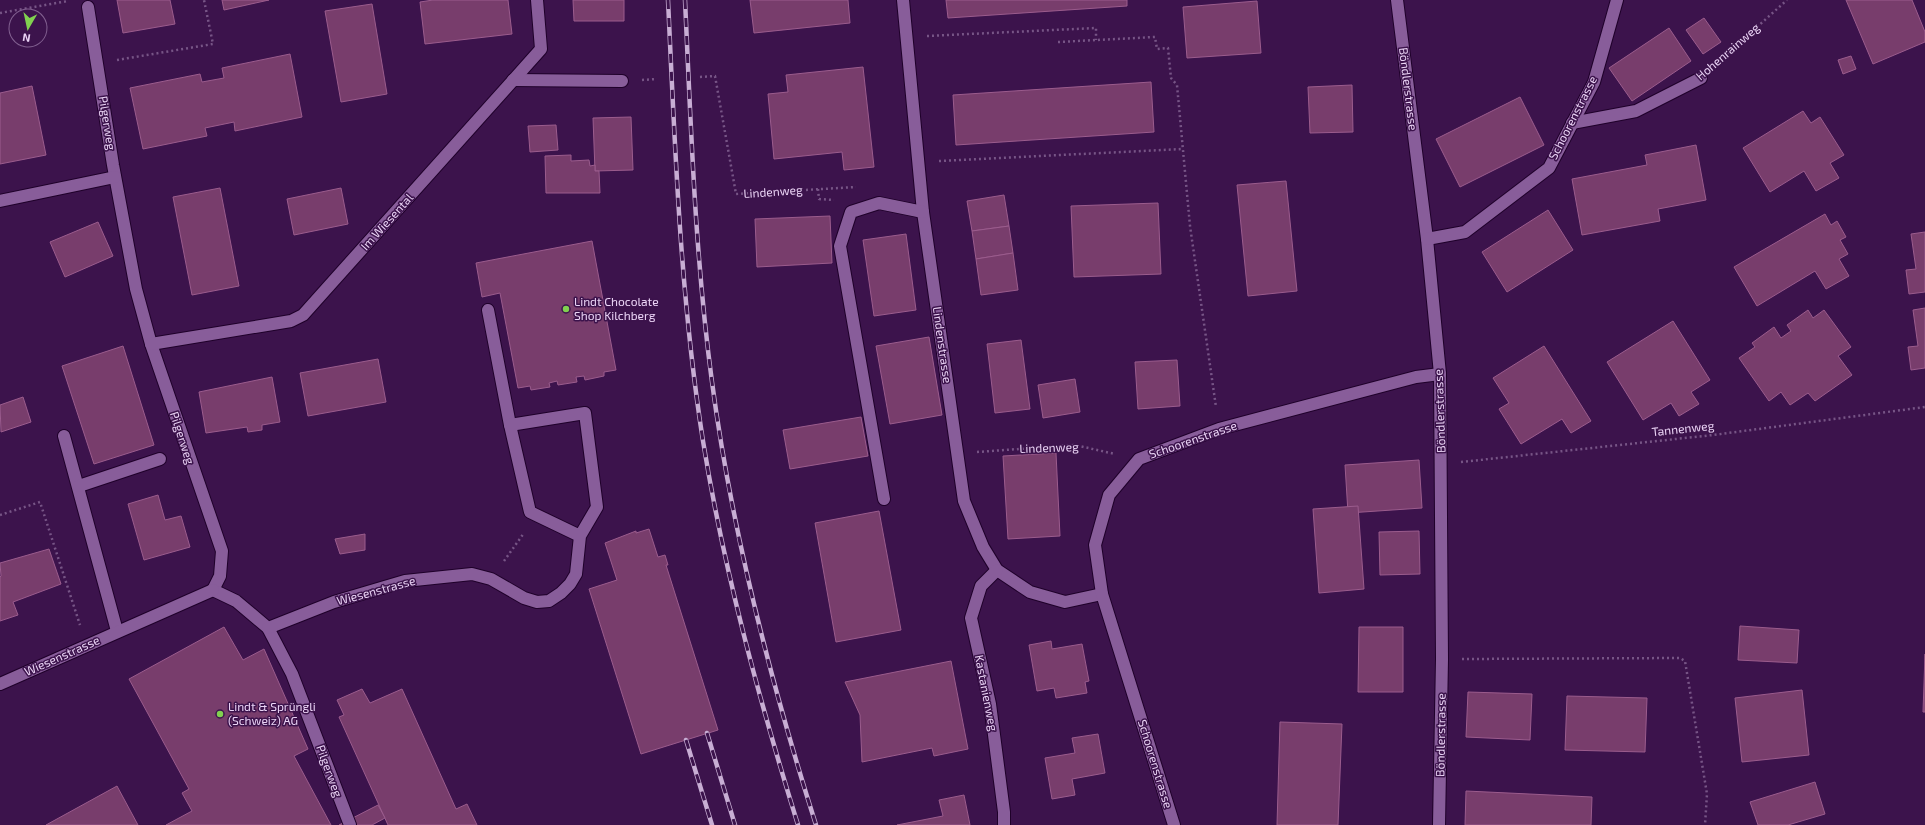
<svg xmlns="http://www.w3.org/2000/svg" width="1925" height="825" viewBox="0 0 1925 825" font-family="'Exo 2',sans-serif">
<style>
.building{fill:#783d6c;stroke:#9b5c8d}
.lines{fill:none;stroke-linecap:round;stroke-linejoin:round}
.minor-casing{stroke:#1f012a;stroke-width:14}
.path{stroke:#775586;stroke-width:2.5;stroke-dasharray:2 3;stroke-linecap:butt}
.minor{stroke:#885d9a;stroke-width:12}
.rail-casing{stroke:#c8aed4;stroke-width:4.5}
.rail{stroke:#3c134c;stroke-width:3;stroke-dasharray:9;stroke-linecap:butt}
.poi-dot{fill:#81d050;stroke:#3c134c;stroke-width:1.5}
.labels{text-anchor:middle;stroke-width:3;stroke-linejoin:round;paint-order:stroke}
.street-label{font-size:12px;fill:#ebd4f6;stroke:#3c134c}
.poi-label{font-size:12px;fill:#ebd4f6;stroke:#3c134c;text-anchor:start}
</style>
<rect width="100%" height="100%" fill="#3c134c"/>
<g class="building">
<path d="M 117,0 L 170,0 L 175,24 L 123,33 Z"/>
<path d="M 222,0 L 269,0 L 224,10 Z"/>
<path d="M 433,0 L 508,0 L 512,34 L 425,44 L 420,2 Z"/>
<path d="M 573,0 L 624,0 L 624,21 L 574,21 Z"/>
<path d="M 750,0 L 848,0 L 850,23 L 754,33 Z"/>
<path d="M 946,0 L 1127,0 L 1127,6 L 948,18 Z"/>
<path d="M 1846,0 L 1912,0 L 1925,32 L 1925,42 L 1873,64 Z"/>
<path d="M 1257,1 L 1261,53 L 1187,58 L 1183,7 Z"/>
<path d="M 372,4 L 387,94 L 341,102 L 325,11 Z"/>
<path d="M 1704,18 L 1721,42 L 1703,54 L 1686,30 Z"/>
<path d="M 1669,28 L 1691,61 L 1632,101 L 1609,68 Z"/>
<path d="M 290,54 L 302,117 L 235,131 L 234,122 L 205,128 L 207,136 L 143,149 L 130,88 L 200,74 L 202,82 L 224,78 L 222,68 Z"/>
<path d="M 1851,56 L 1856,69 L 1843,74 L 1838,60 Z"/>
<path d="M 863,67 L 874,167 L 844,170 L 842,152 L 774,159 L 768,94 L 788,92 L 786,75 Z"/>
<path d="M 1151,82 L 1154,132 L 956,145 L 953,95 Z"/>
<path d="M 1352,85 L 1353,132 L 1310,133 L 1308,87 Z"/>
<path d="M 32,86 L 46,155 L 0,164 L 0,93 Z"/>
<path d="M 1520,97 L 1544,145 L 1460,187 L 1436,139 Z"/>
<path d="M 1803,111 L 1811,123 L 1820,117 L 1844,155 L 1830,163 L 1839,178 L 1816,191 L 1804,171 L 1770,192 L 1743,148 Z"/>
<path d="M 631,117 L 633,170 L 595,171 L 593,118 Z"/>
<path d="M 556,125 L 558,150 L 530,152 L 528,126 Z"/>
<path d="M 1696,145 L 1706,200 L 1658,209 L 1660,221 L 1582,235 L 1572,179 L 1647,165 L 1645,155 Z"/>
<path d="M 571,155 L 571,161 L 589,160 L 590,166 L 595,165 L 595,171 L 599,171 L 600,193 L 546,193 L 545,156 Z"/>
<path d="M 1286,181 L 1297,291 L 1248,296 L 1237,185 Z"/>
<path d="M 220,188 L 239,286 L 192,295 L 173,197 Z"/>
<path d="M 341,188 L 348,224 L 294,235 L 287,199 Z"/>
<path d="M 1004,195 L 1009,226 L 972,231 L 967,201 Z"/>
<path d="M 1158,203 L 1161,274 L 1074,277 L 1071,206 Z"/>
<path d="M 1548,210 L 1573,250 L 1507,292 L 1482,252 Z"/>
<path d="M 1825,214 L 1831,225 L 1837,221 L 1846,237 L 1840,240 L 1848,254 L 1839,259 L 1849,276 L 1826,289 L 1815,271 L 1757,306 L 1734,267 Z"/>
<path d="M 830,216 L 832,263 L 757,267 L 755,219 Z"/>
<path d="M 98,222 L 113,256 L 65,277 L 50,242 Z"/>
<path d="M 1009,226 L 1013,253 L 976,259 L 972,231 Z"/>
<path d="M 1925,232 L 1925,292 L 1909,294 L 1906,270 L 1916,269 L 1911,234 Z"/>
<path d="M 906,234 L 916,310 L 874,316 L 863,240 Z"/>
<path d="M 592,241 L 616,370 L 604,372 L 604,376 L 585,380 L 584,376 L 576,377 L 577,382 L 558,385 L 557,381 L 549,383 L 550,387 L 531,390 L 530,386 L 518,388 L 500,293 L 482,297 L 476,263 Z"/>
<path d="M 1013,253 L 1018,290 L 981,295 L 976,259 Z"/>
<path d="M 1925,308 L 1925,368 L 1911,370 L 1908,347 L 1918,346 L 1913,310 Z"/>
<path d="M 1808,310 L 1813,318 L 1824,310 L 1851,347 L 1838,356 L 1852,375 L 1815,401 L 1808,393 L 1790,405 L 1781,392 L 1769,401 L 1739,358 L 1755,347 L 1752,343 L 1774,327 L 1781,338 L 1791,331 L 1787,325 Z"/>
<path d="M 1673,321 L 1710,380 L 1691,392 L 1699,404 L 1679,416 L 1671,403 L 1643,420 L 1607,362 Z"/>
<path d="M 929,337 L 942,415 L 890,424 L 876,346 Z"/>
<path d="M 1021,340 L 1030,409 L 995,413 L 987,344 Z"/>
<path d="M 123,346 L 154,445 L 94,464 L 62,366 Z"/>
<path d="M 1544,346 L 1591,421 L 1571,433 L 1562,419 L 1521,444 L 1499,409 L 1509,403 L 1493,378 Z"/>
<path d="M 378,359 L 386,402 L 308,416 L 300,373 Z"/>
<path d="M 1177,360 L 1180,406 L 1138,409 L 1135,362 Z"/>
<path d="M 272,377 L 280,422 L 262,425 L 262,430 L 248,432 L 247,427 L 206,433 L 199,392 Z"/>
<path d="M 1075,379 L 1080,412 L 1043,418 L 1038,385 Z"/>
<path d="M 23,397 L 31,422 L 1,432 L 0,405 Z"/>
<path d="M 861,417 L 868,456 L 790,469 L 783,430 Z"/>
<path d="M 1056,453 L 1060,536 L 1008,539 L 1003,456 Z"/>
<path d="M 1419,460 L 1422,508 L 1348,513 L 1345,465 Z"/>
<path d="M 158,495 L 165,520 L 181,516 L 190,547 L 144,560 L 128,504 Z"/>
<path d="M 1358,506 L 1364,589 L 1319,593 L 1313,509 Z"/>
<path d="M 879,511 L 901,630 L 836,642 L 815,523 Z"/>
<path d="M 649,529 L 658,557 L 665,555 L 668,565 L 666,565 L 718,730 L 641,754 L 589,589 L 617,580 L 605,543 L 636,531 L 636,533 Z"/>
<path d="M 1419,531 L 1420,574 L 1380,575 L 1379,532 Z"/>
<path d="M 365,534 L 365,550 L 340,554 L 335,539 Z"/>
<path d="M 49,549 L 61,584 L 13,602 L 18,615 L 0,621 L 0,577 L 1,576 L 0,563 Z"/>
<path d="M 1740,626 L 1799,630 L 1797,663 L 1738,660 Z"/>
<path d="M 224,627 L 243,660 L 264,649 L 308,749 L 294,756 L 331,825 L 166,825 L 192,811 L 182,793 L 189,789 L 129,679 Z"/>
<path d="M 1359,627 L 1403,627 L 1403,692 L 1358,692 Z"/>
<path d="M 1051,641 L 1052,649 L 1082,644 L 1089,681 L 1085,682 L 1087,693 L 1056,698 L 1054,688 L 1037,691 L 1029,645 Z"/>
<path d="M 1925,654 L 1925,712 L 1923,712 Z"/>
<path d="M 951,661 L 968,749 L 934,756 L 932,748 L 862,762 L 860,715 L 845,682 Z"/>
<path d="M 362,689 L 370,703 L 402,689 L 456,809 L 467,804 L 477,825 L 388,825 L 339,717 L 344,715 L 337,700 Z"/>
<path d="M 1802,690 L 1809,755 L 1742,762 L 1735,698 Z"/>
<path d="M 1468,692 L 1532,694 L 1530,740 L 1466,737 Z"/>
<path d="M 1567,696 L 1647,698 L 1645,752 L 1565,750 Z"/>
<path d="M 1280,722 L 1342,724 L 1338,825 L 1277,825 Z"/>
<path d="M 1098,734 L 1105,773 L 1072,779 L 1075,795 L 1052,799 L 1045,758 L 1075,753 L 1072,738 Z"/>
<path d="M 1815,782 L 1825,814 L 1788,825 L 1758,825 L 1750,802 Z"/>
<path d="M 117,786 L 138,825 L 46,825 Z"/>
<path d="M 1466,791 L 1592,797 L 1591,825 L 1465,825 Z"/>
<path d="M 964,795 L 970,825 L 897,825 L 943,816 L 939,800 Z"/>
<path d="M 378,805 L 385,818 L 372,825 L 339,825 Z"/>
</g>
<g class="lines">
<defs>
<g id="minor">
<path d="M 903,0 L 923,212 L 964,501 L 983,547 L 997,570 L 1030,592 L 1065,602 L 1102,594"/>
<path d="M 1397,0 L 1427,239 L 1440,374 L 1442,659 L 1439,825"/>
<path d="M 88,7 L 113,165 L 136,289 L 151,344 L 222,551 L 220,576 L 213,590"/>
<path d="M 513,80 L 622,81"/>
<path d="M 1572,123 L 1636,111 L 1701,78"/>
<path d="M 0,201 L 115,177"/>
<path d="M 1427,239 L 1465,232 L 1549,168 L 1594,82 L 1617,0"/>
<path d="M 488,310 L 510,425"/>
<path d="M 151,344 L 291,321 L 303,315 L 541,49 L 537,0"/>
<path d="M 64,436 L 117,631"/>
<path d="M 79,486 L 160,459"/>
<path d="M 884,499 L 840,246 L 851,212 L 879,203 L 923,212"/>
<path d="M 997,570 L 981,586 L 971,618 L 990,704 L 1004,812 L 1004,825"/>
<path d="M 213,590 L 236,601 L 268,628 L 292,674 L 350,825"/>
<path d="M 268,628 L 334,602 L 405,581 L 472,574 L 491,579 L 524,598 L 537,602 L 549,601 L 561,593 L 570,584 L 576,574 L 580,536 L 597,507 L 585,413 L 510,425 L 530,512 L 580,536"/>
<path d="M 0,684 L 213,590"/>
<path d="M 1174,825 L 1102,594 L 1095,545 L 1109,495 L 1139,459 L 1219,429 L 1416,377 L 1440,374"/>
</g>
</defs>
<use href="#minor" class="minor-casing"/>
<g class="path">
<path d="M 0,13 L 68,1"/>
<path d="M 927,36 L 1096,28 L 1096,40"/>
<path d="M 1058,42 L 1155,37 L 1157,49 L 1168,48 L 1171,78 L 1177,85 L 1190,226 L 1216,407"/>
<path d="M 117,60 L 213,44 L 204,0"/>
<path d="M 1716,64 L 1787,0"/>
<path d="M 700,77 L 715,76 L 736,194 L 856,187"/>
<path d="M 642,80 L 657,79"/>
<path d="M 939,161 L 1183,149"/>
<path d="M 818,189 L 819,199 L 834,200"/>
<path d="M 977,452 L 1075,445 L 1115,454"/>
<path d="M 1461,462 L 1713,435 L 1925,407"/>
<path d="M 0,515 L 40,502 L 80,625"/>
<path d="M 504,561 L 524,533"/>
<path d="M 1462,659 L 1680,658 L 1685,661 L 1707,794 L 1705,825"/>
</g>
<use href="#minor" class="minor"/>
<defs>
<g id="rail">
<path d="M 668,0 C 675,147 680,295 703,441 C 724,571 759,699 798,825"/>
<path d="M 685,0 C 691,128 695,256 712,382 C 732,533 770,680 816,825"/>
<path d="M 707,733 L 735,825"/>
<path d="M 686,740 L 712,825"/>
</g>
</defs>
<use href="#rail" class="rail-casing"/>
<use href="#rail" class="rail"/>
</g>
<g class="poi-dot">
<circle cx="566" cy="309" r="4"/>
<circle cx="220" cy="714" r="4"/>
</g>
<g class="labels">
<g class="street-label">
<text transform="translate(1728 52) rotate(-41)" y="4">Hohenrainweg</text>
<text transform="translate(1408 89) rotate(83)" y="4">Böndlerstrasse</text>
<text transform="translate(1573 118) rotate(-63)" y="4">Schoorenstrasse</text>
<text transform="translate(107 123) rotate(81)" y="4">Pilgerweg</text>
<text transform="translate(773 192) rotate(-4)" y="4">Lindenweg</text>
<text transform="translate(387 222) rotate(-48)" y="4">Im Wiesental</text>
<text transform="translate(942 345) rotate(82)" y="4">Lindenstrasse</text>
<text transform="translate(1440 411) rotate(-92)" y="4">Böndlerstrasse</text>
<text transform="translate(1683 429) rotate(-6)" y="4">Tannenweg</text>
<text transform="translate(182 438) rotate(72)" y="4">Pilgerweg</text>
<text transform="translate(1193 440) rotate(-19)" y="4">Schoorenstrasse</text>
<text transform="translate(1049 448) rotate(-2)" y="4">Lindenweg</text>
<text transform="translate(376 591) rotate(-15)" y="4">Wiesenstrasse</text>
<text transform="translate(62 656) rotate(-24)" y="4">Wiesenstrasse</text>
<text transform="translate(986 693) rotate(79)" y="4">Kastanienweg</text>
<text transform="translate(1441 735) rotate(-89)" y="4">Böndlerstrasse</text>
<text transform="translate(1155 764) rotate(73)" y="4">Schoorenstrasse</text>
<text transform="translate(329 771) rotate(70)" y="4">Pilgerweg</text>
</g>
<g class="poi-label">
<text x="574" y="306">Lindt Chocolate<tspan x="574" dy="14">Shop Kilchberg</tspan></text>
<text x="228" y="711">Lindt &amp; Sprüngli<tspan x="228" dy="14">(Schweiz) AG</tspan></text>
</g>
</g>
<g transform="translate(28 28) rotate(189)"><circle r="19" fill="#3c134c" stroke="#826090"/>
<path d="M0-3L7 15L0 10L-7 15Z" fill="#81d050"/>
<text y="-6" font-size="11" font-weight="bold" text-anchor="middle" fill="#ebd4f6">N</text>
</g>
</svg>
